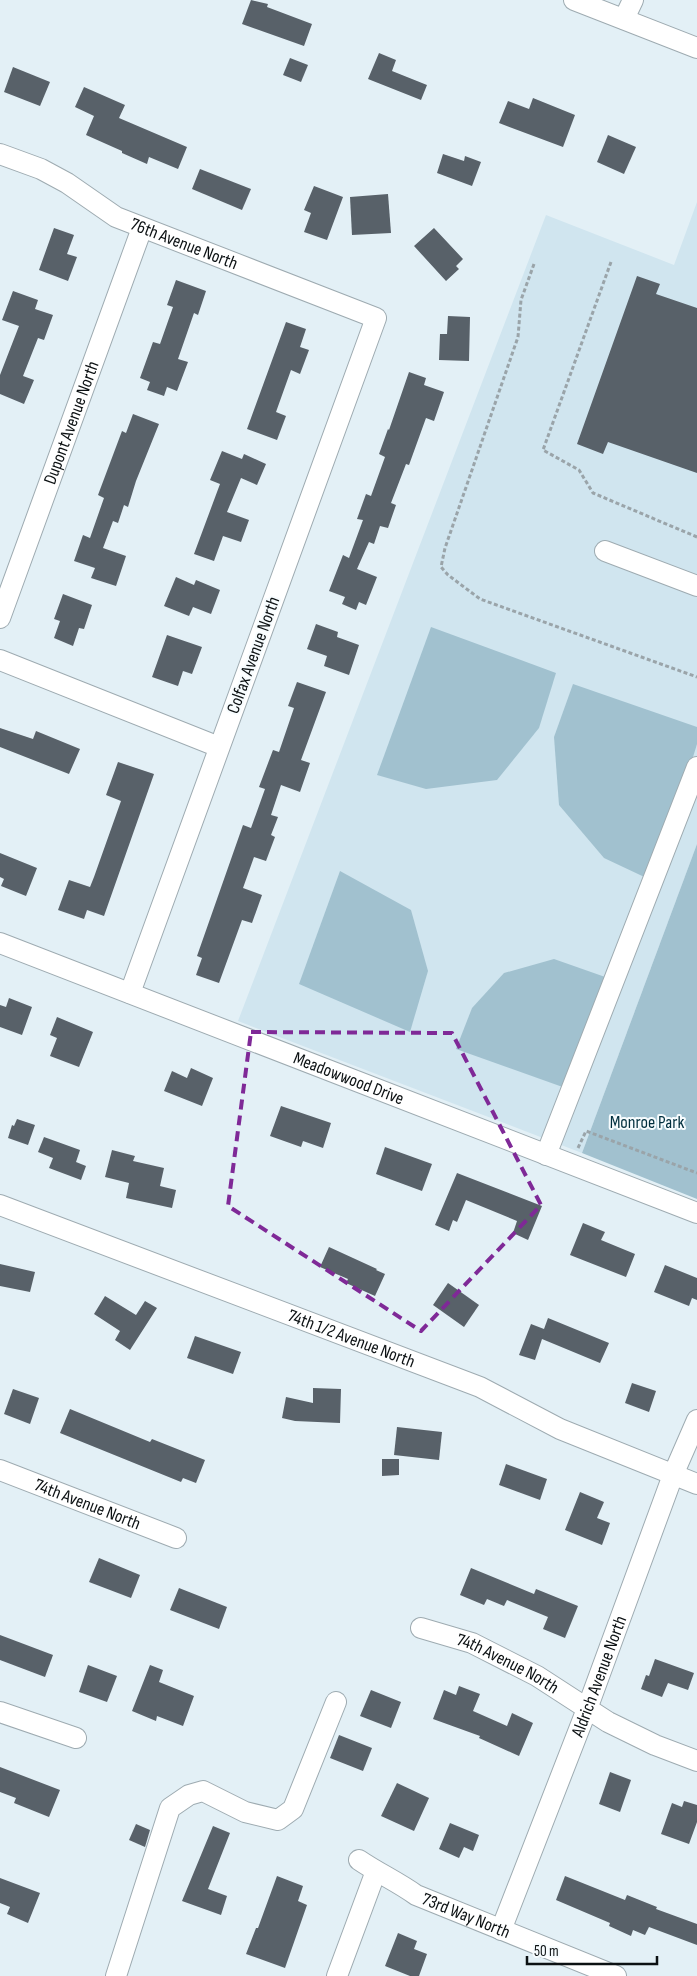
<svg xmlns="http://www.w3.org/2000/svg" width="697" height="1976" viewBox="0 0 697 1976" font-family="'Sofia Sans Condensed',sans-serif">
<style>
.built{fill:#d0e5ef}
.green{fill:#a1c1cf}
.building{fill:#586169}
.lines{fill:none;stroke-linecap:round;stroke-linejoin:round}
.minor-casing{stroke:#9eabb1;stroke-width:22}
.path{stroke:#9aa4a9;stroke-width:3;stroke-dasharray:4 2.5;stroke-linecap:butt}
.minor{stroke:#fff;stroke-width:20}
.marked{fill:none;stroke:#7f2997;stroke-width:4;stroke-dasharray:10 6;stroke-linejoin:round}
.labels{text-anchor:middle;stroke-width:4;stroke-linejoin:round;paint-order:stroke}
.street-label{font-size:18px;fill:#0c1113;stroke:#f7fcfe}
.park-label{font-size:18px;fill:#012f3e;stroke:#f7fcfe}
</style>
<rect width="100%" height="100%" fill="#e3f0f6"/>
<path class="built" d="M 697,202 L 697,844 L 582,1153 L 238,1021 L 546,215 L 674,265 Z"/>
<g class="green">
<path d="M 431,627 L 556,673 L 539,728 L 497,780 L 426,789 L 377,775 Z"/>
<path d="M 573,684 L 697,727 L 697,744 L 655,882 L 604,858 L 559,805 L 554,737 Z"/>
<path d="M 697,844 L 697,1199 L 582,1153 Z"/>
<path d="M 340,871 L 411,910 L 428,971 L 410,1032 L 299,984 Z"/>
<path d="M 554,959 L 608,978 L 571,1090 L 456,1049 L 472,1008 L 504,973 Z"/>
</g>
<g class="building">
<path d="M 251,0 L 268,4 L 267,7 L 312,24 L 304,46 L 242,24 Z"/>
<path d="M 379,53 L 396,60 L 392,71 L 427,85 L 421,100 L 368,79 Z"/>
<path d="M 290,58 L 308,65 L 301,82 L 283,75 Z"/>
<path d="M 13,67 L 50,82 L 40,106 L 4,92 Z"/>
<path d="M 84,87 L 125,105 L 119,118 L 187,147 L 178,169 L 149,157 L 147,164 L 122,153 L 122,151 L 86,135 L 94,116 L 75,107 Z"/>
<path d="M 533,98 L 575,115 L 563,147 L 499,123 L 508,101 L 529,109 Z"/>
<path d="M 608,135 L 636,147 L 624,174 L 597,162 Z"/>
<path d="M 443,154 L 464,161 L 465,156 L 481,162 L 472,186 L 437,173 Z"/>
<path d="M 200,169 L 251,189 L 242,210 L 192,189 Z"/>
<path d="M 314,186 L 343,197 L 327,240 L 304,232 L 311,213 L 304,210 Z"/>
<path d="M 388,194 L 391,233 L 352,235 L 350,197 Z"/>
<path d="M 54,228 L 74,235 L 67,254 L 77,257 L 68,281 L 39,270 Z"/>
<path d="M 434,228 L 463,259 L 456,266 L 459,269 L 446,281 L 414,246 Z"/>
<path d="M 637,276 L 660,284 L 656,294 L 697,308 L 697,473 L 608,442 L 603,454 L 577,444 Z"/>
<path d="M 176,280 L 206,291 L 198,315 L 194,313 L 178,359 L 188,362 L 177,391 L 167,387 L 164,396 L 147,390 L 150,382 L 140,378 L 153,342 L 160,344 L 173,307 L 167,305 Z"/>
<path d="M 13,291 L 38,300 L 35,309 L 53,315 L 44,340 L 38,338 L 23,376 L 34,380 L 24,404 L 0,394 L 0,375 L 19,326 L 2,320 Z"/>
<path d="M 448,316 L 470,317 L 469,361 L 439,360 L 440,334 L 447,334 Z"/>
<path d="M 286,322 L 306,329 L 300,347 L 309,350 L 300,374 L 291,370 L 276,412 L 286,416 L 277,440 L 247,429 Z"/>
<path d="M 409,372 L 426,378 L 424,385 L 444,392 L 434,421 L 426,418 L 409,465 L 406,464 L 391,503 L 396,505 L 388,528 L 380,526 L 374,544 L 369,542 L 357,569 L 377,577 L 366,605 L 359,602 L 356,610 L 342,604 L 345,597 L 329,591 L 343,555 L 349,558 L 363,520 L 357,519 L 366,494 L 371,496 L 385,457 L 379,454 L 388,429 L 389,430 Z"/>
<path d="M 133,414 L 159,424 L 136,481 L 128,507 L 124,505 L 118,523 L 113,521 L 103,548 L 126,556 L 116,586 L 91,578 L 95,568 L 74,561 L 83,535 L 90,538 L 104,498 L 98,495 L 122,431 L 126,433 Z"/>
<path d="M 222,451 L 242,459 L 244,454 L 266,464 L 257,485 L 241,478 L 227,512 L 249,520 L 241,542 L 223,536 L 214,561 L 194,554 L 220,484 L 210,480 Z"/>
<path d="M 176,577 L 194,585 L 196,580 L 220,590 L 211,614 L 193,607 L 189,616 L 164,606 Z"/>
<path d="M 63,594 L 92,605 L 84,629 L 79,628 L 73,646 L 54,638 L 60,621 L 54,619 Z"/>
<path d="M 316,624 L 338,632 L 337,637 L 359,645 L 349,675 L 324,666 L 327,656 L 307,649 Z"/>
<path d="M 167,635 L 202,647 L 192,674 L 183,671 L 178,686 L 152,677 Z"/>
<path d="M 297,682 L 326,692 L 301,760 L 310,763 L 300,792 L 281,785 L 271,815 L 278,817 L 271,835 L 275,837 L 266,861 L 254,857 L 243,888 L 262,895 L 252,923 L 242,920 L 219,983 L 196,975 L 202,958 L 197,956 L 243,825 L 251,828 L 265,789 L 259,787 L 273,750 L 279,752 L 294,708 L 288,706 Z"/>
<path d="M 0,728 L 33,739 L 36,731 L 80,749 L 69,774 L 0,747 Z"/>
<path d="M 118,762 L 154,774 L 104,916 L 87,910 L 84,919 L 58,910 L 69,880 L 90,887 L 94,877 L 121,801 L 106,795 Z"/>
<path d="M 0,853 L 37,868 L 26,896 L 1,886 L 4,879 L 0,877 Z"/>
<path d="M 9,998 L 32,1007 L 22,1035 L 0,1027 L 0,1005 L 6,1007 Z"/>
<path d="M 57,1017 L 93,1032 L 79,1067 L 50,1056 L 57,1038 L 50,1035 Z"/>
<path d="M 191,1068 L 213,1078 L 202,1106 L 164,1091 L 172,1071 L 187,1078 Z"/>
<path d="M 281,1106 L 331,1123 L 323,1148 L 303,1141 L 301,1147 L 270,1136 Z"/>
<path d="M 17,1119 L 35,1125 L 28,1145 L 8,1138 L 12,1125 L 14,1126 Z"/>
<path d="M 44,1137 L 80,1150 L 76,1162 L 86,1166 L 81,1180 L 49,1168 L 53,1158 L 38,1152 Z"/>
<path d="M 385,1147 L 432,1164 L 422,1191 L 376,1174 Z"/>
<path d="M 112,1150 L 135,1156 L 133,1161 L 164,1168 L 160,1186 L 176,1190 L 172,1208 L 126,1198 L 129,1183 L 105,1177 Z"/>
<path d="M 457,1173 L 542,1206 L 528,1240 L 513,1233 L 517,1221 L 466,1200 L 457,1222 L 453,1220 L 449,1231 L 435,1225 Z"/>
<path d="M 583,1223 L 605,1232 L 601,1240 L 635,1254 L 626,1277 L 570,1255 Z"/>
<path d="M 329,1247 L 377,1269 L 376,1270 L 385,1274 L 375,1296 L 346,1283 L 348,1279 L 320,1267 Z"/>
<path d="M 0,1264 L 35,1272 L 30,1292 L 0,1286 Z"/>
<path d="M 665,1265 L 697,1278 L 697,1300 L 692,1298 L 689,1306 L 654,1292 Z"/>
<path d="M 448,1283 L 479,1305 L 464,1327 L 433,1305 Z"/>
<path d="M 105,1296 L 136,1315 L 145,1301 L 157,1308 L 130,1350 L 115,1340 L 120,1331 L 94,1314 Z"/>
<path d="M 548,1318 L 609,1343 L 600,1363 L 542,1339 L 535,1360 L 519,1355 L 531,1324 L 544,1329 Z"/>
<path d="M 195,1336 L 241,1352 L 233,1374 L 187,1358 Z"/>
<path d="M 632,1383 L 656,1391 L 649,1412 L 625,1403 Z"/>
<path d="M 313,1388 L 341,1389 L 340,1423 L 295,1421 L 282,1418 L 286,1397 L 313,1403 Z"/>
<path d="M 13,1389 L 39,1398 L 30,1424 L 4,1414 Z"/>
<path d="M 70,1409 L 150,1442 L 152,1439 L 205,1460 L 196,1483 L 183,1478 L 181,1482 L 60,1433 Z"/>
<path d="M 397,1427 L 442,1432 L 439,1460 L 394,1455 Z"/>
<path d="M 382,1459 L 399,1459 L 399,1475 L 382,1476 Z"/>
<path d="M 506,1464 L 547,1479 L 540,1500 L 499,1485 Z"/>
<path d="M 580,1492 L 604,1502 L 597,1518 L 610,1523 L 602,1545 L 565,1530 Z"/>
<path d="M 99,1558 L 140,1575 L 131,1598 L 89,1582 Z"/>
<path d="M 471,1568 L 534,1594 L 536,1589 L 578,1606 L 565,1638 L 543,1629 L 548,1617 L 507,1600 L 504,1606 L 487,1599 L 484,1605 L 460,1595 Z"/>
<path d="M 179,1588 L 227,1607 L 219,1629 L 170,1610 Z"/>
<path d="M 0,1635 L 53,1655 L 45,1677 L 0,1660 Z"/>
<path d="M 655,1659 L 694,1673 L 688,1690 L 668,1683 L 662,1697 L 641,1689 L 646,1675 L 649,1676 Z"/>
<path d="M 88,1665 L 117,1676 L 107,1702 L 79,1692 Z"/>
<path d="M 150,1665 L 163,1670 L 159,1682 L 194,1696 L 183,1726 L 157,1716 L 156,1721 L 132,1711 Z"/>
<path d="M 459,1686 L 480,1694 L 473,1711 L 507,1726 L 512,1713 L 533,1723 L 519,1756 L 479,1738 L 480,1736 L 433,1719 L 444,1690 L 456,1695 Z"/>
<path d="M 371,1690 L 401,1702 L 391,1728 L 360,1716 Z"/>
<path d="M 339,1735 L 372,1748 L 363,1771 L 330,1758 Z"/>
<path d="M 0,1767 L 60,1790 L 49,1817 L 14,1803 L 16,1798 L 0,1792 Z"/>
<path d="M 610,1772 L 631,1780 L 620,1812 L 599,1804 Z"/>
<path d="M 397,1783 L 429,1798 L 414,1831 L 381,1816 Z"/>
<path d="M 684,1801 L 697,1805 L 697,1822 L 689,1844 L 661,1834 L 672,1803 L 682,1807 Z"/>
<path d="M 450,1823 L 479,1835 L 473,1851 L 464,1847 L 459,1858 L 439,1849 Z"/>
<path d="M 136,1824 L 150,1830 L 145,1847 L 129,1840 Z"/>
<path d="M 213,1826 L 230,1833 L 208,1889 L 227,1896 L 221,1915 L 182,1901 Z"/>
<path d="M 277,1876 L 303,1886 L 298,1901 L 307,1905 L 285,1968 L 246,1954 L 256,1928 L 258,1928 Z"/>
<path d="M 565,1876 L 625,1900 L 627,1895 L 657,1907 L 656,1909 L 697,1924 L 697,1945 L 649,1927 L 645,1935 L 633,1930 L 631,1936 L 609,1926 L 610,1923 L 556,1900 Z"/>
<path d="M 0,1878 L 40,1893 L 28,1923 L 7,1914 L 10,1907 L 0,1903 Z"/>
<path d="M 398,1933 L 417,1941 L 414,1949 L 427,1954 L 419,1976 L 410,1976 L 385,1966 Z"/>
</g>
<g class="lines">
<defs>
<g id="minor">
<path d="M 574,0 L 697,48"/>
<path d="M 624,19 L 633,0"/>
<path id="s1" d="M 0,154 L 41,169 L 67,183 L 116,217 L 376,318 L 130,993"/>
<path d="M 605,551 L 697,586"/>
<path id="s2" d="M 0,618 L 142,228"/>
<path d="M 0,660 L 219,747"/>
<path id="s3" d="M 0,943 L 697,1213"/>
<path d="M 546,1155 L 697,767"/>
<path id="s4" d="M 0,1205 L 480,1387 L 560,1429 L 697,1484"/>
<path id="s5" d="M 0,1470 L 176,1538"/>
<path id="s6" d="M 421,1628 L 472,1643 L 537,1676 L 608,1722 L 655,1745 L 697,1761"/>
<path d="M 0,1712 L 76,1738"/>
<path id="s7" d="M 359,1860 C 378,1873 398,1882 416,1895 L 616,1976"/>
<path id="s8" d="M 501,1930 L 587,1709 L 673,1475 L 697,1420"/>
<path d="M 116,1976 L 170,1808 L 189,1795 L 203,1791 L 245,1812 L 278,1820 L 293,1809 L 336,1702"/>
<path d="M 337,1976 L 376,1871"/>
</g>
</defs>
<use href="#minor" class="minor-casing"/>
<g class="path">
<path d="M 611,262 L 543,450 L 579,470 L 593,493 L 697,537"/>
<path d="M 534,264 L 521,300 L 518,337 L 445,548 L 441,567 L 448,575 L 480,599 L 697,677"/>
<path d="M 578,1148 L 586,1131 L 697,1173"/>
</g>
<use href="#minor" class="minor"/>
</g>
<path class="marked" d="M 251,1032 L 452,1033 L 541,1205 L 421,1331 L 228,1206 Z"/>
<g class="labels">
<g class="street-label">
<text dy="6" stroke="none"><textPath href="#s1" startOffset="206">76th Avenue North</textPath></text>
<text dy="6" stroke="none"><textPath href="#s2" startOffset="208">Dupont Avenue North</textPath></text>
<text transform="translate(253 655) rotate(-70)" y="6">Colfax Avenue North</text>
<text dy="6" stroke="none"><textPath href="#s3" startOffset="374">Meadowwood Drive</textPath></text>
<text dy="6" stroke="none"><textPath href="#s4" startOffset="376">74th 1/2 Avenue North</textPath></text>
<text dy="6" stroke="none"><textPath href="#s5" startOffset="94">74th Avenue North</textPath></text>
<text dy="6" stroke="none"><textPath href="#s6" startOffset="94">74th Avenue North</textPath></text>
<text dy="6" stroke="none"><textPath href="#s8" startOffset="272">Aldrich Avenue North</textPath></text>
<text dy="6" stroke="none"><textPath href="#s7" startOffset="121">73rd Way North</textPath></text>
</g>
<g class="park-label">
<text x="647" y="1128">Monroe Park</text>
</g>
</g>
<path d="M527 1956v8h130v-8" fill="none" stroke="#0c1113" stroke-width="2.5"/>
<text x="534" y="1956" font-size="15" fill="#0c1113" stroke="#f7fcfe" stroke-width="4" paint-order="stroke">50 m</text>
</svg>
